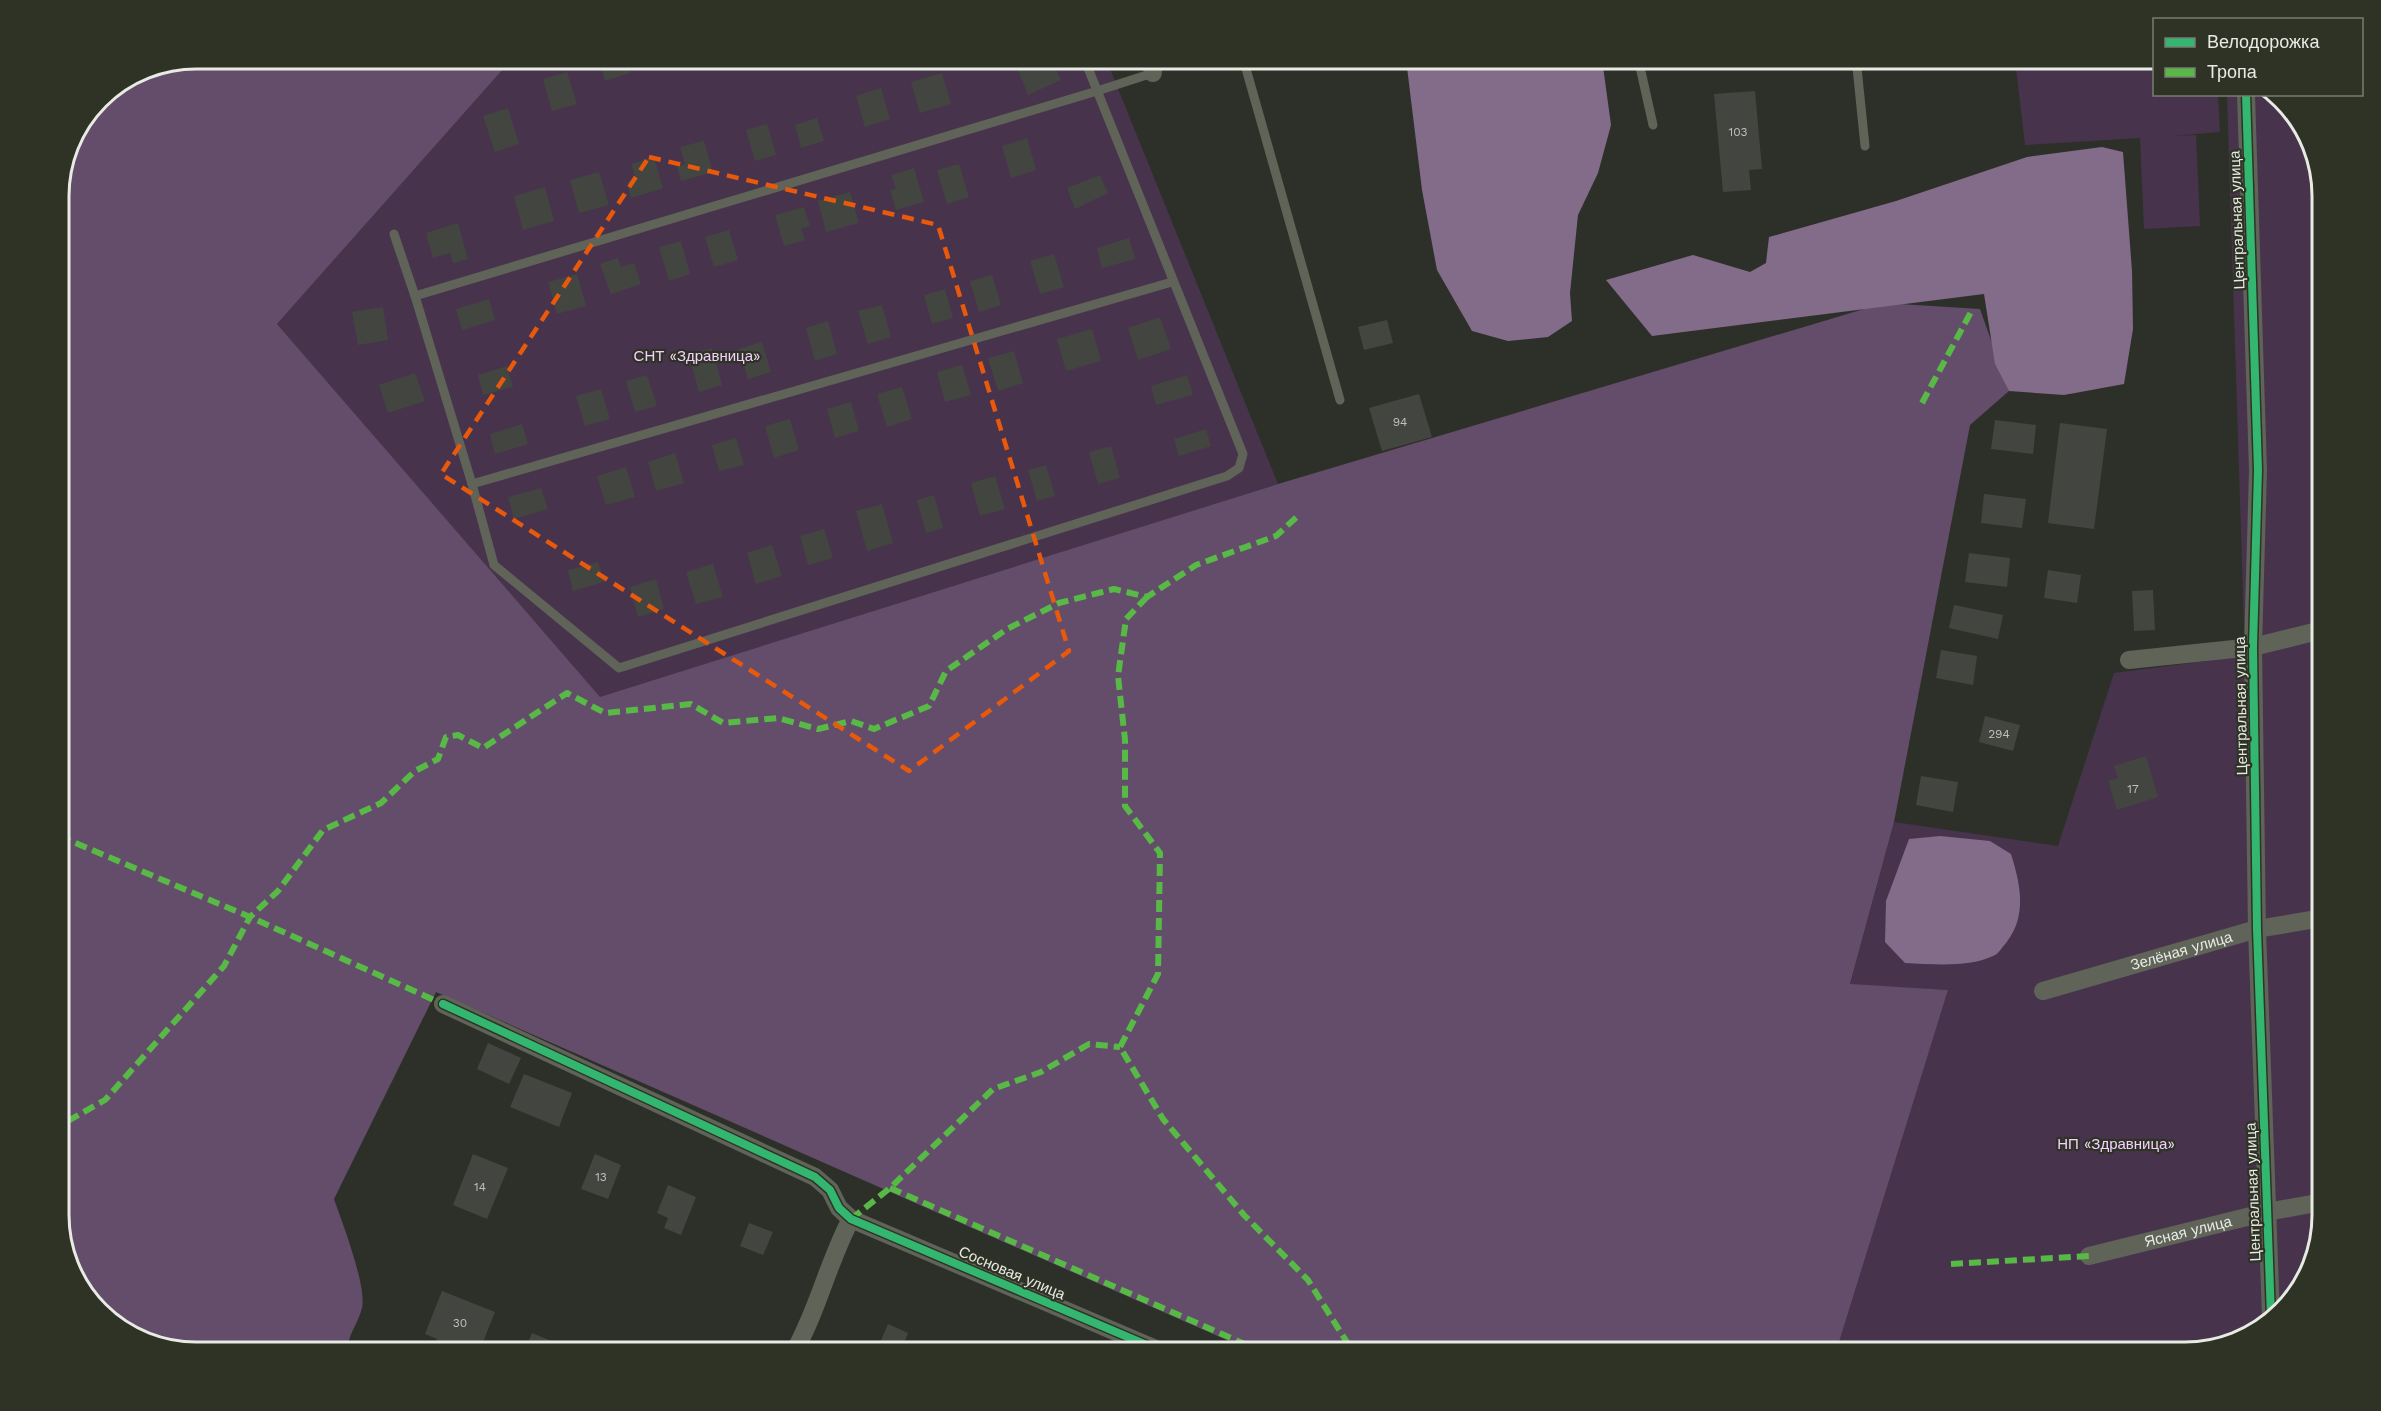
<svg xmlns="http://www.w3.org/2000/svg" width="2381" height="1411" viewBox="0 0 2381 1411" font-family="'Work Sans',sans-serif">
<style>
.green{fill:#48334d}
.forest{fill:#634d6a}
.water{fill:#836b8a}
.building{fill:#434540}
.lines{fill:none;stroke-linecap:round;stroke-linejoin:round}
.lane{stroke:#5f6358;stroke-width:9}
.street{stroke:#5f6358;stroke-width:18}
.quiet{stroke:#58b947;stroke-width:6;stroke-dasharray:12 6;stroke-linecap:butt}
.cycleway-casing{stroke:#2e3326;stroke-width:11}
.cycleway{stroke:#33b770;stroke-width:8}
.marked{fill:none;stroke:#e8590c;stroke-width:4.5;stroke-dasharray:12 8;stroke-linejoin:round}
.labels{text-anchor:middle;stroke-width:4.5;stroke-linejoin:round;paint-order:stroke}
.number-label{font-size:12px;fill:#bfc2ba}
.street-label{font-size:15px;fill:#e8ebe3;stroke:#2e3326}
.park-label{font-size:15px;fill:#f4d0fe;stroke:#2e3326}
.rim{fill:none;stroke:#e8ebe3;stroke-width:3}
</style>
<rect width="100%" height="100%" fill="#2d3029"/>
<g class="green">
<path d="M 512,59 L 1106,59 L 1278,484 L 600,698 L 277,324 Z"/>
<path d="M 2015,59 L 2154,59 L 2154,94 L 2218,95 L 2220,132 L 2171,136 L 2196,135 L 2200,226 L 2144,229 L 2140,138 L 2025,145 Z"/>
<path d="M 2227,95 L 2271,95 L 2304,127 L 2322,188 L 2322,1215 L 2304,1284 L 2254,1334 L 2185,1352 L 1836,1352 L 1948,990 L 1850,985 L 1894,822 L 2058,846 L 2114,673 L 2245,656 Z"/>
</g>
<path class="forest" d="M 196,58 L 512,59 L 277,324 L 600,697 L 1278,484 L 1884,303 L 1980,309 L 2009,391 L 1970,425 L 1894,822 L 1850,984 L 1948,990 L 1836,1352 L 1254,1352 L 436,992 L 334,1199 C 342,1222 367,1286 362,1308 C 358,1324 347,1336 347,1352 L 196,1352 L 127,1334 L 77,1284 L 59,1223 L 59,188 L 69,143 L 99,99 L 144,69 Z"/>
<g class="water">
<path d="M 1406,59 L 1602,59 L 1611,125 L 1598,173 L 1578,215 L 1570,293 L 1572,321 L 1548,337 L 1508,341 L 1472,331 L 1437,270 L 1422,190 Z"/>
<path d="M 2102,147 L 2123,152 L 2132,271 L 2133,329 L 2124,384 L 2064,395 L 2009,391 L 1995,364 L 1984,294 L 1652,336 L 1606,280 L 1693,255 L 1750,272 L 1766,263 L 1769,237 L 1896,201 L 2027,157 Z"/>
<path d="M 1940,836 L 1990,841 L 2011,854 C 2020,883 2028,916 2006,943 C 2002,947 1999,954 1993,956 C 1967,968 1933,964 1905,963 L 1885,942 L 1886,901 L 1909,839 Z"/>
</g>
<g class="building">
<path d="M 602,58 L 621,58 L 623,65 L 627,63 L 630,73 L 605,81 L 602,69 L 606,68 Z"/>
<path d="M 654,58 L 680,58 L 681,63 L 658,71 Z"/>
<path d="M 1038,58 L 1051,58 L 1061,80 L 1028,95 L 1017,68 Z"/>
<path d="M 567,72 L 577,104 L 552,111 L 543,79 Z"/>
<path d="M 942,73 L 951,104 L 920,113 L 911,82 Z"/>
<path d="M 881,88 L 890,119 L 865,127 L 856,96 Z"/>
<path d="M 1755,91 L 1762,169 L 1749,170 L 1751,190 L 1723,192 L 1714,94 Z"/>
<path d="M 508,108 L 519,144 L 495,152 L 483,116 Z"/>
<path d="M 817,118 L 824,141 L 801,148 L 795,125 Z"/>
<path d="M 767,124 L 776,155 L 755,161 L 746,130 Z"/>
<path d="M 1027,138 L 1036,170 L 1011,178 L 1002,146 Z"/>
<path d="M 704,141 L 713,172 L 681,181 L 677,166 L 685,164 L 680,147 Z"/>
<path d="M 654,157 L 663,188 L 631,198 L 627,182 L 636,180 L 631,164 Z"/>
<path d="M 959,164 L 969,197 L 947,204 L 937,170 Z"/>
<path d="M 914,168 L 924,202 L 896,210 L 890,190 L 896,189 L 891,175 Z"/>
<path d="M 599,172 L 609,205 L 579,213 L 570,180 Z"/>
<path d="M 1100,175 L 1108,193 L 1075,209 L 1067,188 Z"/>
<path d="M 545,187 L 554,221 L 523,230 L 514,196 Z"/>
<path d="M 850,192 L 859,223 L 826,232 L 818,201 Z"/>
<path d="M 804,207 L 810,226 L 801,229 L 805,240 L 784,246 L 775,215 Z"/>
<path d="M 458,223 L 468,259 L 453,263 L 450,253 L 433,258 L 426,233 Z"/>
<path d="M 729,230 L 738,260 L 714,267 L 705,237 Z"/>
<path d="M 1129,238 L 1135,259 L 1102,268 L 1097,248 Z"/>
<path d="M 681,241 L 690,274 L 669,281 L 659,247 Z"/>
<path d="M 1054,254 L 1064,287 L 1040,294 L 1030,261 Z"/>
<path d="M 618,258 L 621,267 L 634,263 L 641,284 L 611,294 L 600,264 Z"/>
<path d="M 577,274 L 586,306 L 557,314 L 548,282 Z"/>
<path d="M 992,275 L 1001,305 L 979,312 L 970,281 Z"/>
<path d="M 945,289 L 953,318 L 932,324 L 924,295 Z"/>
<path d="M 489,299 L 495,320 L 462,330 L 456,309 Z"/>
<path d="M 882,305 L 891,337 L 868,344 L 858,311 Z"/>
<path d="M 383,307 L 388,340 L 358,345 L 352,312 Z"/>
<path d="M 1160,317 L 1171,349 L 1138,360 L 1128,328 Z"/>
<path d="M 1387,320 L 1393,343 L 1364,350 L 1358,327 Z"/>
<path d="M 828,321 L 837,354 L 815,361 L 806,328 Z"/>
<path d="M 1092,329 L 1101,361 L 1066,371 L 1057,339 Z"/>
<path d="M 762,342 L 771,372 L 748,379 L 739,349 Z"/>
<path d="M 712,348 L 722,385 L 699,392 L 689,355 Z"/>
<path d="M 1014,351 L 1023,383 L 998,391 L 988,358 Z"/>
<path d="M 962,365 L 971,395 L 945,402 L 937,372 Z"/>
<path d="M 507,366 L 513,387 L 483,395 L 478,375 Z"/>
<path d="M 415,373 L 425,401 L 388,413 L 379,385 Z"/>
<path d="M 647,375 L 657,406 L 635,412 L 626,381 Z"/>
<path d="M 1187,375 L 1193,395 L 1156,405 L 1151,386 Z"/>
<path d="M 902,387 L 912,419 L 887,427 L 877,394 Z"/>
<path d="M 601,389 L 610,419 L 585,426 L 576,396 Z"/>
<path d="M 1419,394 L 1432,437 L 1382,451 L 1369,408 Z"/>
<path d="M 851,402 L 859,431 L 835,438 L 827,409 Z"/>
<path d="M 790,419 L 799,450 L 774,458 L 765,426 Z"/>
<path d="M 1995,420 L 2036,425 L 2033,454 L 1991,449 Z"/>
<path d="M 2060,423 L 2107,429 L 2094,529 L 2048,523 Z"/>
<path d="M 522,424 L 528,444 L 495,454 L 490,434 Z"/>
<path d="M 1206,429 L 1211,446 L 1179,456 L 1174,439 Z"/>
<path d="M 736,438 L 744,465 L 719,471 L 712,445 Z"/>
<path d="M 1111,446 L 1120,478 L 1098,484 L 1089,452 Z"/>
<path d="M 675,453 L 684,483 L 656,491 L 648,462 Z"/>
<path d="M 1046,465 L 1055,496 L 1037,501 L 1028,470 Z"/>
<path d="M 626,467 L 635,497 L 606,505 L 597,476 Z"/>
<path d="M 995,476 L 1005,509 L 980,516 L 971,483 Z"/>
<path d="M 541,488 L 548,509 L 514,519 L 508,497 Z"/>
<path d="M 1984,494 L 2026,499 L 2022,528 L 1981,523 Z"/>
<path d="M 934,495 L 943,528 L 926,533 L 917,500 Z"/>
<path d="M 882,504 L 893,543 L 867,551 L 856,511 Z"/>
<path d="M 824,529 L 833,558 L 808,565 L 800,536 Z"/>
<path d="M 772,545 L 782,576 L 756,584 L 747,553 Z"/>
<path d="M 1969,553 L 2010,558 L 2007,587 L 1965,582 Z"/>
<path d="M 598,562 L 604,582 L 573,591 L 568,570 Z"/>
<path d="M 713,564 L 723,597 L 696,604 L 686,572 Z"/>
<path d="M 2048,570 L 2081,575 L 2077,603 L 2044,598 Z"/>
<path d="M 656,579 L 664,609 L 638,617 L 630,587 Z"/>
<path d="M 2153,590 L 2155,630 L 2134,631 L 2132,591 Z"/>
<path d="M 1954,605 L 2003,615 L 1998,639 L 1949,628 Z"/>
<path d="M 1941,650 L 1977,656 L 1973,685 L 1936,678 Z"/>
<path d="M 2322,660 L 2322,701 L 2318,701 L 2312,661 Z"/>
<path d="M 1985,716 L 2020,725 L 2013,751 L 1979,742 Z"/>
<path d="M 2146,756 L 2158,797 L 2117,810 L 2108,781 L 2118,778 L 2114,766 Z"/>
<path d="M 1921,776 L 1958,782 L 1953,812 L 1916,805 Z"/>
<path d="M 488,1043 L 521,1058 L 509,1084 L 477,1069 Z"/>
<path d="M 524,1074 L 572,1093 L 559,1127 L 510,1107 Z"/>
<path d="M 473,1154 L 508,1168 L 487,1219 L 453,1205 Z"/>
<path d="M 595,1154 L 621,1165 L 608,1199 L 581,1189 Z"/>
<path d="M 668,1185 L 696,1197 L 681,1235 L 664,1228 L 668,1218 L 657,1213 Z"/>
<path d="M 749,1223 L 773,1232 L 763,1255 L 740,1246 Z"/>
<path d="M 442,1291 L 495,1312 L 479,1352 L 446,1352 L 434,1347 L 437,1339 L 425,1334 Z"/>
<path d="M 888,1324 L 908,1333 L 904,1343 L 916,1348 L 915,1352 L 876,1352 Z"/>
<path d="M 532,1333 L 561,1345 L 558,1352 L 524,1352 Z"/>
</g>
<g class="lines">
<g class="lane">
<path d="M 1084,58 C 1138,190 1189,322 1243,454 L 1239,468 L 1227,476 L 619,668 L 494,565 L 472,484 L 415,296 L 1097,91 L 1153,73"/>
<path d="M 1243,58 L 1340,400"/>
<path d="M 1638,58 L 1653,125"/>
<path d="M 1856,58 L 1865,146"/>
<path d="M 394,234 L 415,296"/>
<path d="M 472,484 L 1172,282"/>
</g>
<g class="street">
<path d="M 1151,58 L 1153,73"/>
<path d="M 2246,94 L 2258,470 L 2253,647 L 2257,929 L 2271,1317"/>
<path d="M 2129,660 L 2253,647 L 2322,630"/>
<path id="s1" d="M 2043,991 L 2257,929 L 2322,918"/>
<path d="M 443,1004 L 815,1177 L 830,1190 L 839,1208 L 851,1219 L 1163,1352"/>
<path id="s2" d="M 2089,1256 L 2267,1212 L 2322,1202"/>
<path d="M 794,1352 C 818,1310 828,1262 851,1219"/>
</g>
<g class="quiet">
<path d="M 1922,403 L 1971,312"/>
<path d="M 1147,597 L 1126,619 L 1118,676 L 1125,740 L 1125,806 L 1160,853 L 1158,974 L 1120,1047 L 1163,1119 L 1244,1215 L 1308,1280 L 1353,1352"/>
<path d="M 59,836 L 250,917 L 443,1004"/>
<path d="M 59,1155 L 66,1122 L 105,1100 L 224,966 L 250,917 L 278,891 L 323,830 L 381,803 L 415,771 L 438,759 L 446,737 L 458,735 L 483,748 L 567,693 L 605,713 L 691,704 L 723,723 L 778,718 L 818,729 L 851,721 L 874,729 L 929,706 L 946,671 L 1007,629 L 1059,603 L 1114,589 L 1147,597 L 1196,565 L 1276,536 L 1300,514"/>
<path d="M 890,1188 L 1263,1352"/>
<path d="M 851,1219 L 890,1188 L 993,1089 L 1041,1072 L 1089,1044 L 1120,1047"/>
<path d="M 1951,1264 L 2089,1256"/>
</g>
<defs>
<g id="cycleway">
<path d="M 2246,94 L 2258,470 L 2253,647 L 2257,929 L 2271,1317"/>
<path d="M 443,1004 L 815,1177 L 830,1190 L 839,1208 L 851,1219 L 1163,1352"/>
</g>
</defs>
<use href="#cycleway" class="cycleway-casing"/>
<use href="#cycleway" class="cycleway"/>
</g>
<path class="marked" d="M 649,157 L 938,225 L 1069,651 L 909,771 L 441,474 Z"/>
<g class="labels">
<g class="number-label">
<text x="1738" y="136">103</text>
<text x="1400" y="426">94</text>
<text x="1999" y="738">294</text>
<text x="2133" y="793">17</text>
<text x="601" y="1181">13</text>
<text x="480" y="1191">14</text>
<text x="460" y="1327">30</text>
</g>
<g class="street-label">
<text transform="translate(2237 220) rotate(-92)" y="5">Центральная улица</text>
<text transform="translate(2241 706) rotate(-91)" y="5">Центральная улица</text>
<text dy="5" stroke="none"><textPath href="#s1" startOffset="144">Зелёная улица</textPath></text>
<text transform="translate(2253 1192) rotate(-92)" y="5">Центральная улица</text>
<text dy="5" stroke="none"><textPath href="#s2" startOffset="102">Ясная улица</textPath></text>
<text transform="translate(1012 1273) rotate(23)" y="5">Сосновая улица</text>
</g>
<g class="park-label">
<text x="697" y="361">СНТ «Здравница»</text>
<text x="2116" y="1149">НП «Здравница»</text>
</g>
</g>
<path d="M0 0H2381V1411H0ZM196 69H2185A127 127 0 0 1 2312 196V1215A127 127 0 0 1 2185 1342H196A127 127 0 0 1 69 1215V196A127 127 0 0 1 196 69Z" fill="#2e3326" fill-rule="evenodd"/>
<path class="rim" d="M196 69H2185A127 127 0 0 1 2312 196V1215A127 127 0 0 1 2185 1342H196A127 127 0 0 1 69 1215V196A127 127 0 0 1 196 69Z"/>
<rect x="2153" y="18" width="210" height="78" fill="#2e3326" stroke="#787d72" stroke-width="1.5"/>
<rect x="2165" y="38" width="30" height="9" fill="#33b770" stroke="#787d72" stroke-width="1.5"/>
<text x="2207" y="48" font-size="18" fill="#e8ebe3">Велодорожка</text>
<rect x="2165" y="68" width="30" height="9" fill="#58b947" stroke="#787d72" stroke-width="1.5"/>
<text x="2207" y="78" font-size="18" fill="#e8ebe3">Тропа</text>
</svg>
